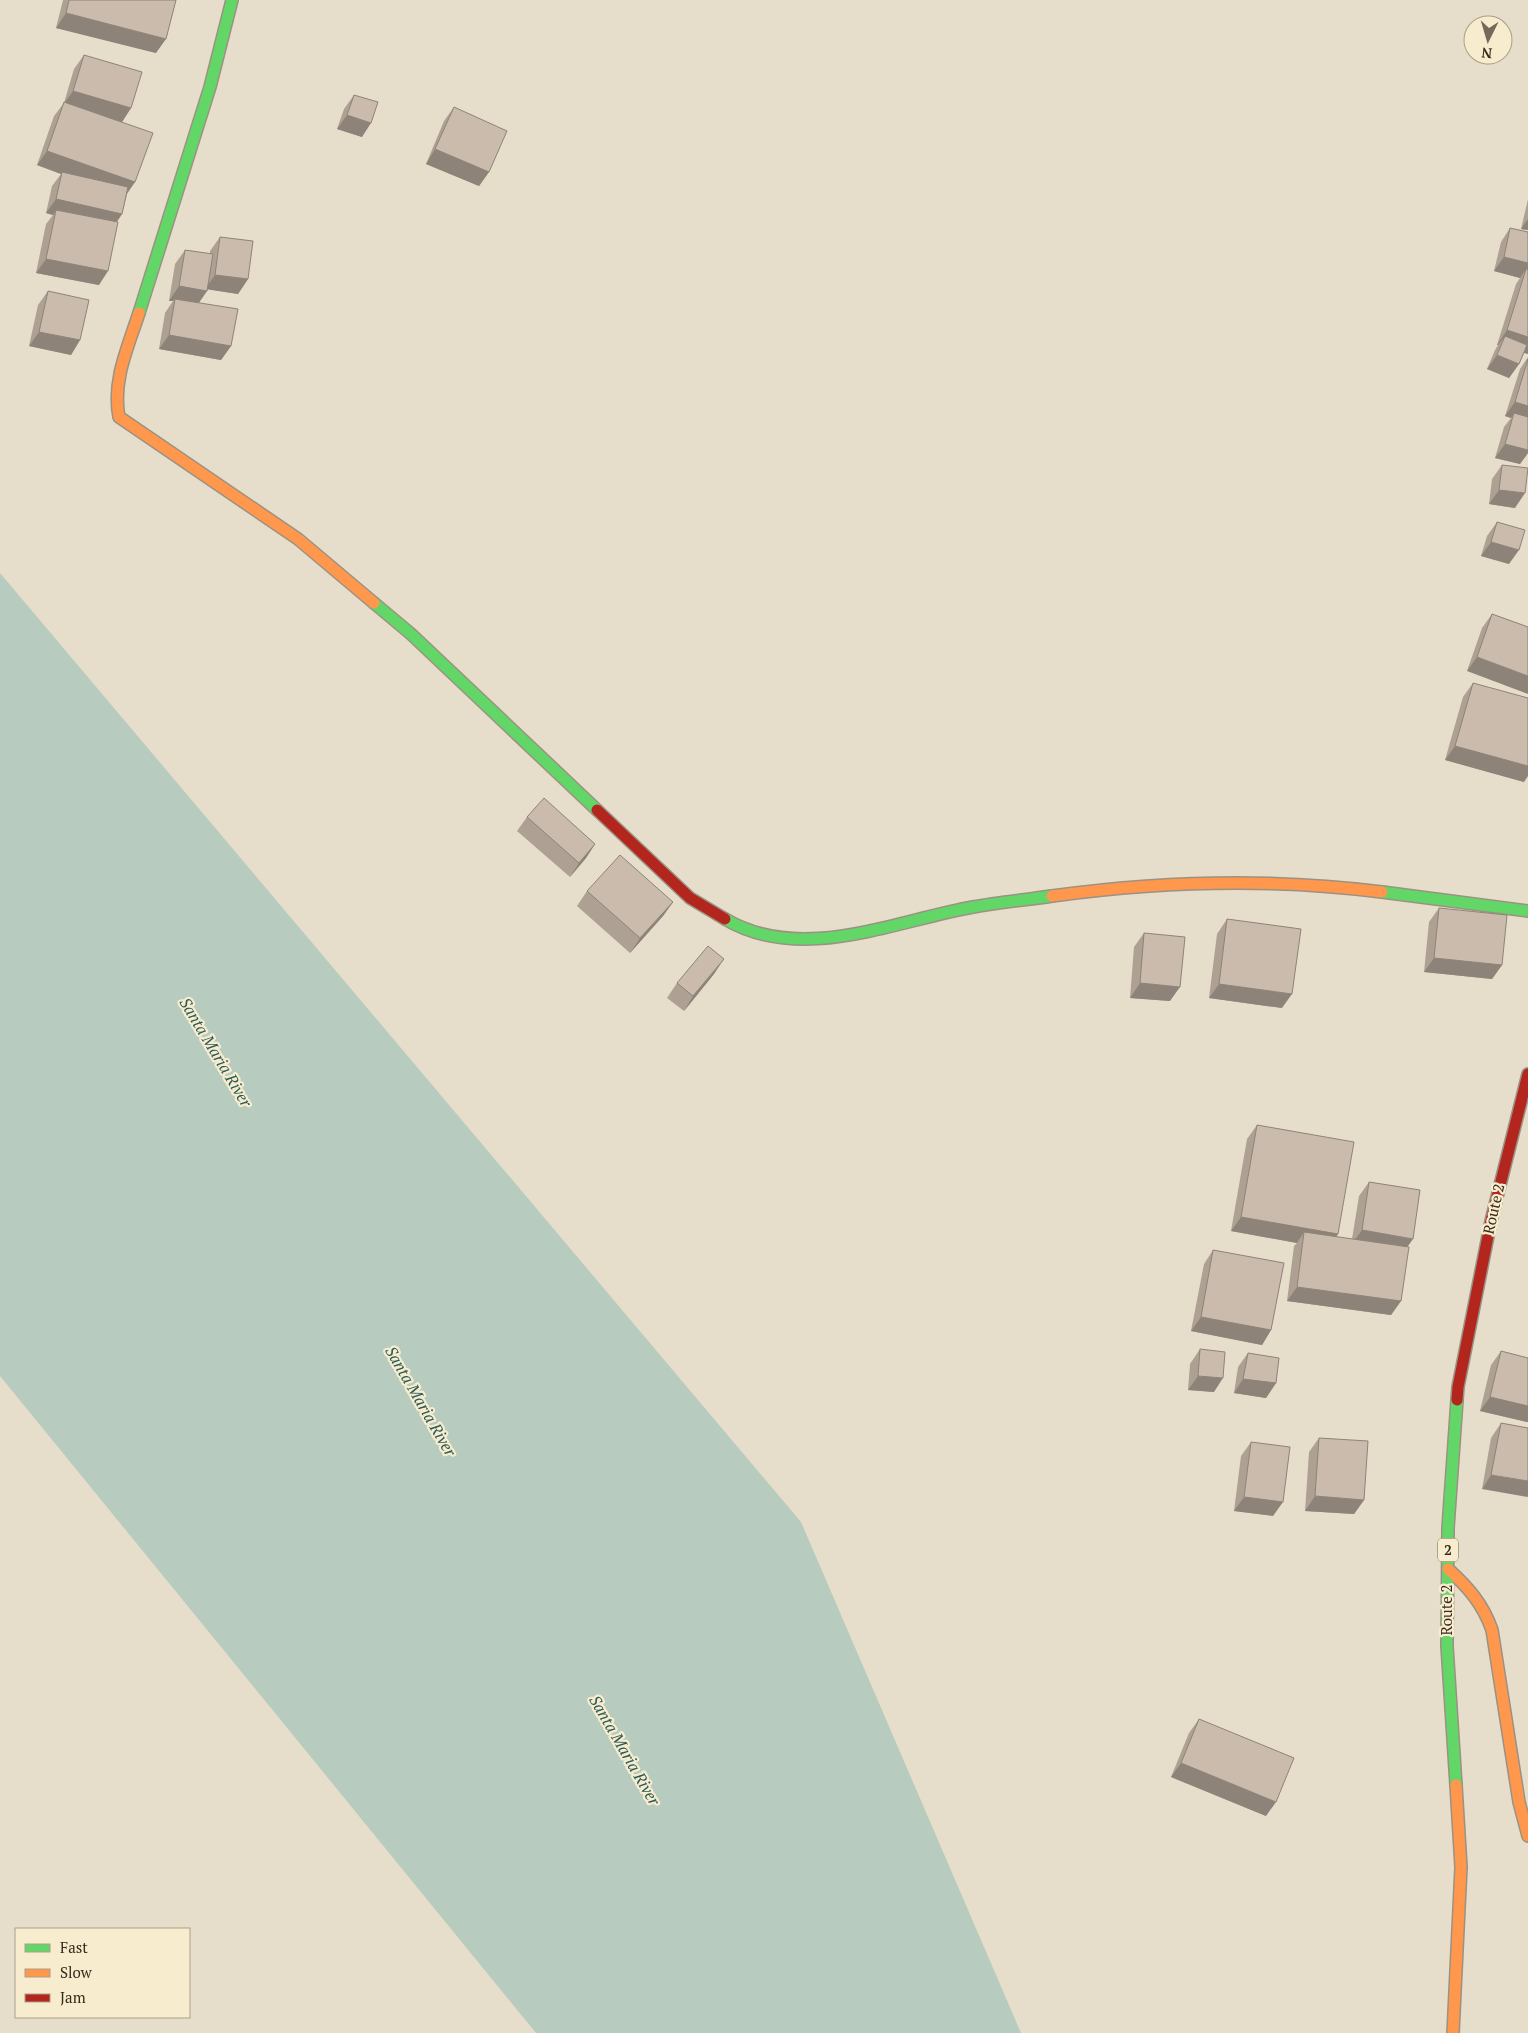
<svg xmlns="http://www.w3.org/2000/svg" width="1528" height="2033" viewBox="0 0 1528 2033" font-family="'PT Serif',serif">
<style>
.water{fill:#b7cbbe}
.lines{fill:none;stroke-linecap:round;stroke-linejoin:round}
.fast-casing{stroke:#9b9284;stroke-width:14}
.slow-casing{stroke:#9b9284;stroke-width:14}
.jam-casing{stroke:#9b9284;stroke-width:14}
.fast{stroke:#63d668;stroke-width:11}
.slow{stroke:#ff974d;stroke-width:11}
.jam{stroke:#b3261e;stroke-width:11}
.wall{fill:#aea194}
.shaded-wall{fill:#8d8378}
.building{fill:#cabbac;stroke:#8d8378}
.labels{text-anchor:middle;stroke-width:4.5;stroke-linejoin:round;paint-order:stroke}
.shield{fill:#f8eccf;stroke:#736452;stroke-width:1}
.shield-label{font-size:14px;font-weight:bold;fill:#3a2a1c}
.street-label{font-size:15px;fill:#3a2a1c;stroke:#f8eccf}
.water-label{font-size:16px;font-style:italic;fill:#295b58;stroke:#f8eccf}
</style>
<rect width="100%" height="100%" fill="#e6decb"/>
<path class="water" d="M 0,573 L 801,1522 L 1021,2033 L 536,2033 L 0,1376 Z"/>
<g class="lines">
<defs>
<g id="fast">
<path d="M 139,313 L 210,87 L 232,0"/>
<path d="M 374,603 L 411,634 L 597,810"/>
<path d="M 1382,892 L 1528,911"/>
<path d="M 725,919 C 801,964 894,921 973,907 C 999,902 1026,900 1052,896"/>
<path d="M 1456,1785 L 1447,1646 L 1448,1528 L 1457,1400"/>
</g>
<g id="slow">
<path d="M 139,313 C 128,347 112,381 119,417 L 298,539 L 374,603"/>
<path d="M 1052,896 C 1162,881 1273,878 1382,892"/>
<path d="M 1448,1569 C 1468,1587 1483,1604 1492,1630 L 1519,1802 L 1528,1836"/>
<path d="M 1453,2033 L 1461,1867 L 1456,1785"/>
</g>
<g id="jam">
<path d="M 597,810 L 690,898 L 725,919"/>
<path d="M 1457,1400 L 1458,1387 L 1491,1221 L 1528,1074"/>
</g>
</defs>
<use href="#fast" class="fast-casing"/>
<use href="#slow" class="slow-casing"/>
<use href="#jam" class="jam-casing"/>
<use href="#fast" class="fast"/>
<use href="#slow" class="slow"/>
<use href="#jam" class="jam"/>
</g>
<g class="wall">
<path d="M 63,0 L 176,0 L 156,53 L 56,28 Z"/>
<path d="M 84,55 L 131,108 L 122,122 L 135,182 L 127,194 L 122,214 L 117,222 L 99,285 L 36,273 L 46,224 L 53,215 L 46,213 L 52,186 L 61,174 L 37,165 L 54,116 L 64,103 L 74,69 Z"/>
<path d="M 354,95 L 362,137 L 337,129 L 344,109 Z"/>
<path d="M 454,107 L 489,172 L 479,186 L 426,164 L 444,121 Z"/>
<path d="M 1528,199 L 1528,230 L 1521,229 Z"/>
<path d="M 1510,228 L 1528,232 L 1528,354 L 1524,353 L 1519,364 L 1509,378 L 1487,369 L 1495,350 L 1498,345 L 1497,345 L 1516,284 L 1520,278 L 1494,271 L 1501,242 Z"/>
<path d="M 220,237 L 248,279 L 238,294 L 208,289 L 207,291 L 199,303 L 231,346 L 221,360 L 159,349 L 165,313 L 173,301 L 169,301 L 175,264 L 185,250 L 210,254 L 210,251 Z"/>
<path d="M 48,291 L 80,340 L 71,355 L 29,346 L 38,305 Z"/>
<path d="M 1528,357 L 1528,453 L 1520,464 L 1495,458 L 1504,427 L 1511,418 L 1505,416 L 1520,369 Z"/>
<path d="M 1502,465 L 1515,508 L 1489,504 L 1492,479 Z"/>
<path d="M 1497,522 L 1509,564 L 1481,556 L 1487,536 Z"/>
<path d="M 1492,614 L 1528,627 L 1467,671 L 1482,628 Z"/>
<path d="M 1473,683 L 1524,782 L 1445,760 L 1463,697 Z"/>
<path d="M 527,817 L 595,844 L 586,858 L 570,877 L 517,831 Z"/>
<path d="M 587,891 L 673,902 L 663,916 L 630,953 L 577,906 Z"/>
<path d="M 1439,908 L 1502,965 L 1492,979 L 1424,972 L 1429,922 Z"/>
<path d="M 1227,919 L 1282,1008 L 1209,998 L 1217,934 Z"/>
<path d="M 1144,933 L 1170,1001 L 1130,998 L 1134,947 Z"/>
<path d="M 714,974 L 684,1011 L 667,998 L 677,983 Z"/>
<path d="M 1257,1125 L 1338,1234 L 1336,1237 L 1352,1239 L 1359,1196 L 1369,1182 L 1407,1246 L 1401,1301 L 1391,1315 L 1287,1301 L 1294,1246 L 1297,1243 L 1231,1231 L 1247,1139 Z"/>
<path d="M 1213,1250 L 1271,1330 L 1262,1345 L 1191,1331 L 1204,1264 Z"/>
<path d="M 1200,1349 L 1214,1392 L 1188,1390 L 1190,1364 Z"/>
<path d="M 1501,1351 L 1528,1358 L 1527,1422 L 1480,1411 L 1491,1365 Z"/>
<path d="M 1248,1353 L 1276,1383 L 1266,1398 L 1234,1393 L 1238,1367 Z"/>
<path d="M 1501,1423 L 1528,1428 L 1482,1489 L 1491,1438 Z"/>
<path d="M 1319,1438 L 1364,1500 L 1354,1514 L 1305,1511 L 1309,1452 Z"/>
<path d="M 1251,1442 L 1273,1516 L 1234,1511 L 1241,1456 Z"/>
<path d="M 1199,1719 L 1266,1816 L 1171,1777 L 1189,1733 Z"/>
</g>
<g class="shaded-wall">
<path d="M 66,13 L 166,39 L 156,53 L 56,28 Z"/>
<path d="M 73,91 L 131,108 L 122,122 L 63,105 Z"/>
<path d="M 347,115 L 371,123 L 362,137 L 337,129 Z"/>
<path d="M 435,149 L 489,172 L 479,186 L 426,164 Z"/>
<path d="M 47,151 L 135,182 L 125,196 L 62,172 L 61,174 L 37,165 Z"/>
<path d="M 56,199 L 122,214 L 112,228 L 56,210 L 53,215 L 46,213 Z"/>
<path d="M 1528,219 L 1528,230 L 1521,229 Z"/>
<path d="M 1504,257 L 1528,263 L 1528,278 L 1526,269 L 1520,278 L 1494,271 Z"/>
<path d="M 46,259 L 108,271 L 99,285 L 36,273 Z"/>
<path d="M 215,275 L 248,279 L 238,294 L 205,289 Z"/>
<path d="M 179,286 L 207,291 L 197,305 L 175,299 L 173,301 L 169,301 Z"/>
<path d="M 1507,330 L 1528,337 L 1528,354 L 1501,346 L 1505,336 L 1498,345 L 1497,345 Z"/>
<path d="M 39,332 L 80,340 L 71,355 L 29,346 Z"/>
<path d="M 169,335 L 231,346 L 221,360 L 159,349 Z"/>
<path d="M 1497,355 L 1519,364 L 1509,378 L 1487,369 Z"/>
<path d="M 1515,402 L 1528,406 L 1528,423 L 1514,413 L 1511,418 L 1505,416 Z"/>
<path d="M 1505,444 L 1528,450 L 1528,453 L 1520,464 L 1495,458 Z"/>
<path d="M 1499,490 L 1525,493 L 1515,508 L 1489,504 Z"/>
<path d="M 1491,542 L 1519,550 L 1509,564 L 1481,556 Z"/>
<path d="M 1477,657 L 1528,676 L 1528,694 L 1467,671 Z"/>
<path d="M 1455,746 L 1528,766 L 1528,776 L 1524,782 L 1445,760 Z"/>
<path d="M 595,844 L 586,858 L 570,877 L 579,863 Z"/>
<path d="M 673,902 L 663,916 L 630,953 L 640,938 Z"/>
<path d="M 1434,958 L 1502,965 L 1492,979 L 1424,972 Z"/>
<path d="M 724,959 L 714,974 L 684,1011 L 693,996 Z"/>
<path d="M 1140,983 L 1180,987 L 1170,1001 L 1130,998 Z"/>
<path d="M 1219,984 L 1292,994 L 1282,1008 L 1209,998 Z"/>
<path d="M 1241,1217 L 1338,1234 L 1328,1248 L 1304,1232 L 1297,1243 L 1231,1231 Z"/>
<path d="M 1362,1230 L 1413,1239 L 1403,1253 L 1352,1244 Z"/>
<path d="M 1297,1287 L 1401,1301 L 1391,1315 L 1287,1301 Z"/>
<path d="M 1201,1317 L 1271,1330 L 1262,1345 L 1191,1331 Z"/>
<path d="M 1198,1376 L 1223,1378 L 1214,1392 L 1188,1390 Z"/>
<path d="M 1243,1379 L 1276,1383 L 1266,1398 L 1234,1393 Z"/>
<path d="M 1490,1397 L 1528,1406 L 1528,1422 L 1527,1422 L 1480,1411 Z"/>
<path d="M 1491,1475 L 1528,1481 L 1528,1497 L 1482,1489 Z"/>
<path d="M 1315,1496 L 1364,1500 L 1354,1514 L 1305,1511 Z"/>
<path d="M 1244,1497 L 1283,1502 L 1273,1516 L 1234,1511 Z"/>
<path d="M 1181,1763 L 1276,1802 L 1266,1816 L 1171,1777 Z"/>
</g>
<g class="building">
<path d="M 69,0 L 176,0 L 166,39 L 66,13 Z"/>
<path d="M 84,55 L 142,72 L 131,108 L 73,91 Z"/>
<path d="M 354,95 L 378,102 L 371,123 L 347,115 Z"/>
<path d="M 64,102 L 153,133 L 135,182 L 47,151 Z"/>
<path d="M 454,107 L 507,131 L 489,172 L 435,149 Z"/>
<path d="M 62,172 L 128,187 L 122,214 L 56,199 Z"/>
<path d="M 56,210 L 118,222 L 108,271 L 46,259 Z"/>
<path d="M 1510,228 L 1528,232 L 1528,263 L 1504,257 Z"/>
<path d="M 220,237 L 253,241 L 248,279 L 215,275 Z"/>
<path d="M 185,250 L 213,254 L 207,291 L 179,286 Z"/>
<path d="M 1526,269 L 1528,270 L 1528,337 L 1507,330 Z"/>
<path d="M 48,291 L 89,300 L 80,340 L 39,332 Z"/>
<path d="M 175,299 L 238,309 L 231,346 L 169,335 Z"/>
<path d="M 1505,336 L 1527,345 L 1519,364 L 1497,355 Z"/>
<path d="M 1528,359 L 1528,406 L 1515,402 Z"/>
<path d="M 1514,413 L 1528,417 L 1528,450 L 1505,444 Z"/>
<path d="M 1502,465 L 1528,468 L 1525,493 L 1499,490 Z"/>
<path d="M 1497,522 L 1525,530 L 1519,550 L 1491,542 Z"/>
<path d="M 1492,614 L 1528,627 L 1528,676 L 1477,657 Z"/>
<path d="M 1473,683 L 1528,698 L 1528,766 L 1455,746 Z"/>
<path d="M 544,798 L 595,844 L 579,863 L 527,817 Z"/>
<path d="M 620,855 L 673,902 L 640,938 L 587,891 Z"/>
<path d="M 1439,908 L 1507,915 L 1502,965 L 1434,958 Z"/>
<path d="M 1227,919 L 1301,929 L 1292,994 L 1219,984 Z"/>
<path d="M 1144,933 L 1185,937 L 1180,987 L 1140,983 Z"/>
<path d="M 708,946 L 724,959 L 693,996 L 677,983 Z"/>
<path d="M 1257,1125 L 1354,1142 L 1338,1234 L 1241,1217 Z"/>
<path d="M 1369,1182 L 1420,1190 L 1413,1239 L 1362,1230 Z"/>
<path d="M 1304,1232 L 1409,1247 L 1401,1301 L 1297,1287 Z"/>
<path d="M 1213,1250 L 1284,1263 L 1271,1330 L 1201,1317 Z"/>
<path d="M 1200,1349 L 1225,1352 L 1223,1378 L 1198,1376 Z"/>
<path d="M 1501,1351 L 1528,1358 L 1528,1406 L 1490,1397 Z"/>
<path d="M 1248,1353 L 1279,1358 L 1276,1383 L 1243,1379 Z"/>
<path d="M 1501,1423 L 1528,1428 L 1528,1481 L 1491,1475 Z"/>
<path d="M 1319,1438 L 1368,1441 L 1364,1500 L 1315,1496 Z"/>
<path d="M 1251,1442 L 1290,1447 L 1283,1502 L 1244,1497 Z"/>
<path d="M 1199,1719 L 1294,1758 L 1276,1802 L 1181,1763 Z"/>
</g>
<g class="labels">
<rect class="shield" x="1438" y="1538.5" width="20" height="23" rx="4"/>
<g class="shield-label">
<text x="1448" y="1555">2</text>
</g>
<g class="street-label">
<text transform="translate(1494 1209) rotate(-77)" y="5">Route 2</text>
<text transform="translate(1447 1610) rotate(-90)" y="5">Route 2</text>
</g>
<g class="water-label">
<text transform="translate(216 1052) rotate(59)" y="6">Santa Maria River</text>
<text transform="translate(421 1401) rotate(60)" y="6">Santa Maria River</text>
<text transform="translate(625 1750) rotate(60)" y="6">Santa Maria River</text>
</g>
</g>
<rect x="15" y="1928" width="175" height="90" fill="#f8eccf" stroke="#ac9e87"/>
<rect x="25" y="1944" width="25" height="8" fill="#63d668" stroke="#ac9e87"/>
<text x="60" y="1953" font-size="15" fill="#3a2a1c">Fast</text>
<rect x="25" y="1969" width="25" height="8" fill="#ff974d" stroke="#ac9e87"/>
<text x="60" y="1978" font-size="15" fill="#3a2a1c">Slow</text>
<rect x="25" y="1994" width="25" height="8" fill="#b3261e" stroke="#ac9e87"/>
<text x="60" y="2003" font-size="15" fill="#3a2a1c">Jam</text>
<g transform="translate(1488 40) rotate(185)"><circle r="24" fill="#f8eccf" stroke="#ac9e87"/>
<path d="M0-4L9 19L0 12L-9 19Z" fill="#766959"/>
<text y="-8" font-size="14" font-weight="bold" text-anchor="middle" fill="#3a2a1c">N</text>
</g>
</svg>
